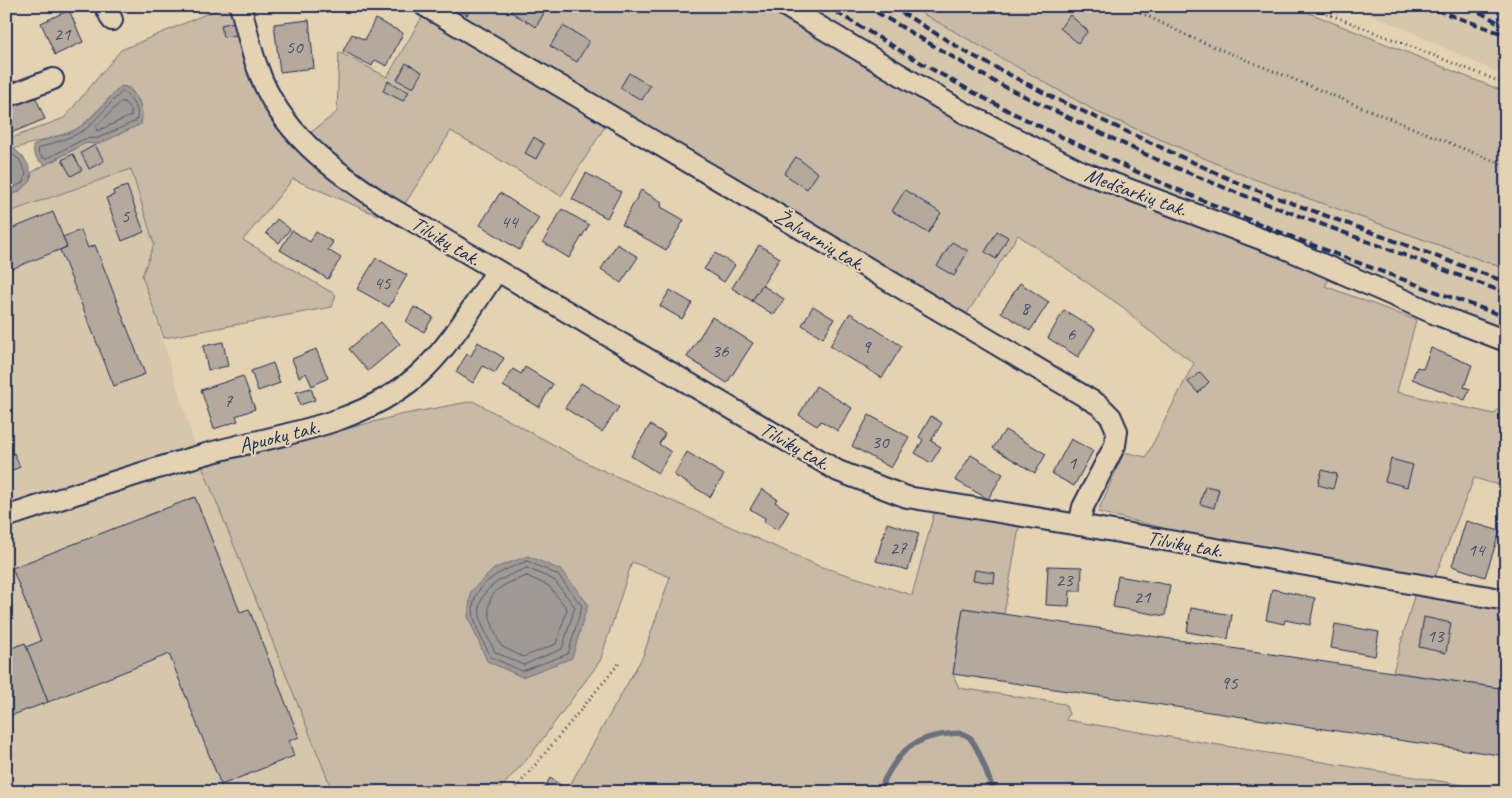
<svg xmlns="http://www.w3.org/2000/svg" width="1512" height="798" viewBox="0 0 1512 798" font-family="Caveat,sans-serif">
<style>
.built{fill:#d6c6aa}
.green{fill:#c8baa4;stroke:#727481}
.water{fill:#a09a94;stroke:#6b6f7e}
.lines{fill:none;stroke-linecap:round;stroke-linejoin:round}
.shore{stroke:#505a74;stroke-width:1}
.stream{stroke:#6b6f7e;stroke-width:5.5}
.building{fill:#b3a99c;stroke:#1b2f5e}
.minor-casing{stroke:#1b2f5e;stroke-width:24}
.path{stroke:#1b2f5e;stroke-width:3;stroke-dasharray:1 4;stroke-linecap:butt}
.minor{stroke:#e5d2b0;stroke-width:20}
.rail{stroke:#1b2f5e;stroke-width:4;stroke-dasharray:8 4;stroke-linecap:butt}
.labels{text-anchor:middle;stroke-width:4.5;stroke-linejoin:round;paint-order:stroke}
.number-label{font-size:19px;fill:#414e6e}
.street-label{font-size:21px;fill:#1b2f5e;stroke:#e5d2b0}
</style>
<rect width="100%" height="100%" fill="#e5d2b0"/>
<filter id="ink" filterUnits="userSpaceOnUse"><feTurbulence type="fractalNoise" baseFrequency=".02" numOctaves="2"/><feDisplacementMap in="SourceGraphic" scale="10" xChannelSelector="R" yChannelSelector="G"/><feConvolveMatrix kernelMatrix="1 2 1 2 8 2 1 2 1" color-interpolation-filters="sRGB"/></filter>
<g filter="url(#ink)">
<g class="built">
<path d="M 810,6 L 909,6 L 1099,113 L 1248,178 L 1506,269 L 1506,329 L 1147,188 L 1082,159 L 937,82 Z"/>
<path d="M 1351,6 L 1506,6 L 1506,77 L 1403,28 Z"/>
<path d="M 131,168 L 154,244 L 142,276 L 202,466 L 333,792 L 6,792 L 6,213 Z"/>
</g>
<g class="green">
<path d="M 225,6 L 240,6 L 253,48 L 301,140 L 337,112 L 339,52 L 387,77 L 422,17 L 608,122 L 561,196 L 451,131 L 399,213 L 384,204 L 377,215 L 293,179 L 243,240 L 336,295 L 332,307 L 164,338 L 142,276 L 154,244 L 131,169 L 6,213 L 6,197 L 18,192 L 31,181 L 32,172 L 86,143 L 99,144 L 140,102 L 130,88 L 121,86 L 83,125 L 71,132 L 6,151 L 6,140 L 64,118 L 121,50 Z"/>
<path d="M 425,6 L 768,6 L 797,26 C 895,82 991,141 1094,186 C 1172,219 1253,246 1333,274 L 1325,286 L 1416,320 L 1397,392 L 1494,414 L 1506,401 L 1506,487 L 1474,478 L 1431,587 L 1506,600 L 1506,689 L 1393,672 L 1417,585 L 1342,572 L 1098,512 L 1124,452 L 1146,457 L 1194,363 L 1144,327 L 1124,308 L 1018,235 L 966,315 Z"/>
<path d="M 909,6 L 1292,6 L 1500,90 L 1506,93 L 1506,269 L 1248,177 L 1099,113 Z"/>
<path d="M 473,401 L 593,466 L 819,566 L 912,595 L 937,502 L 1021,516 L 1004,614 L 963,608 L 953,674 L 959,688 L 1065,704 L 1069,714 L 1066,720 L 1506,792 L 566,792 L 643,656 L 670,577 L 632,562 L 600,661 L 530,756 L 497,792 L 333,792 L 202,466 L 400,415 Z"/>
</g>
<g class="water">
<path d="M 121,86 C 137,90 145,108 141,124 L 99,144 L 86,143 L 45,165 C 37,160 33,156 33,146 C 45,137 60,137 73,131 C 92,121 106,101 121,86 Z"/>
<path d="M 14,149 C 25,157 32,167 31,181 L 18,192 L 6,197 L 6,151 Z"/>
<path d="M 528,556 L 561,570 L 588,604 L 572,658 L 522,677 L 487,661 L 468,617 L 471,591 L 495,568 Z"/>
</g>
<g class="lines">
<g class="shore">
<path d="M 122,92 L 126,93 C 132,103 141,108 136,121 L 98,138 L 84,139 L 46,159 L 42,157 L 38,152 L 39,148 L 73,136 L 86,129 Z"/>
<path d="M 121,102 L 124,102 L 131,109 L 131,116 L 97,131 L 96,127 Z"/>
<path d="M 6,156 L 13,155 L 19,159 L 26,173 L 24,182 L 6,192"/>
<path d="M 527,561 L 558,575 L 582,606 L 568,654 L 522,671 L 491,657 C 485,645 476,630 474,617 C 467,584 503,570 527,561 Z"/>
<path d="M 527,568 L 554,580 L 575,607 L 562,649 L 523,665 L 495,652 C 490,641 482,628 480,616 C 475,588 506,576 527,568 Z"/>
<path d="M 527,576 L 549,586 L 567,609 L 556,644 L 523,657 L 501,646 C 483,606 480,591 527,576 Z"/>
</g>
<path class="stream" d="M 878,792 C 896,758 906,738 948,734 C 955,733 963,732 969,737 C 979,747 987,774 992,787 L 998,792"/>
</g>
<g class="building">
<path d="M 456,6 L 473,6 L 467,15 Z"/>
<path d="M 515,6 L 548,6 L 536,27 L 511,12 Z"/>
<path d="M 69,10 L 83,42 L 55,55 L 41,23 Z"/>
<path d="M 1070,15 L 1088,31 L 1078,43 L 1060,28 Z"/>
<path d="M 375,19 L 403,33 L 387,66 L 375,60 L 372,66 L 343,51 L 352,34 L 365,40 Z"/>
<path d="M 309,20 L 314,68 L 280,72 L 274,24 Z"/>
<path d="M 234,22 L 237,35 L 223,37 L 221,25 Z"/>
<path d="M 563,26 L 589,41 L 577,62 L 550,46 Z"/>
<path d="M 406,63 L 422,72 L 413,88 L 397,80 Z"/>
<path d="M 629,73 L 650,86 L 642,100 L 620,88 Z"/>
<path d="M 388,81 L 409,92 L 403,101 L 383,91 Z"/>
<path d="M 35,96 L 45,119 L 6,135 L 6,108 Z"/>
<path d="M 534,137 L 544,144 L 536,159 L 525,153 Z"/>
<path d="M 95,145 L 104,161 L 89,169 L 81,153 Z"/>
<path d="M 73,154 L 82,170 L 71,176 L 62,160 Z"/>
<path d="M 796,157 L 818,173 L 807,189 L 784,174 Z"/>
<path d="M 586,173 L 621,192 L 607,218 L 572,199 Z"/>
<path d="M 127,186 L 144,232 L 122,241 L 106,198 L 114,195 L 113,191 Z"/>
<path d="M 641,190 L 662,202 L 661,207 L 684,220 L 666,250 L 622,225 Z"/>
<path d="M 905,190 L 941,213 L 928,233 L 892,211 Z"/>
<path d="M 500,193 L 539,218 L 519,250 L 480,225 Z"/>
<path d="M 562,209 L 589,225 L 569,258 L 543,242 Z"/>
<path d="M 53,212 L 67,247 L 6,271 L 6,231 Z"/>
<path d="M 277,219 L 290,229 L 279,243 L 266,233 Z"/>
<path d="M 81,230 L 88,248 L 95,245 L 145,374 L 114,386 L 60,250 L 67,247 L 63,237 Z"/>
<path d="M 292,230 L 310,242 L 316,232 L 333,242 L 328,250 L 341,258 L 328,279 L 280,250 Z"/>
<path d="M 997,231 L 1008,237 L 996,259 L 985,252 Z"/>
<path d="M 952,242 L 968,251 L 954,276 L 937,266 Z"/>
<path d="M 617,244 L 638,257 L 621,283 L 601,269 Z"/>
<path d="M 759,245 L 780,258 L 752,301 L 732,288 Z"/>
<path d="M 715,253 L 735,265 L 724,282 L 704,269 Z"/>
<path d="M 376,258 L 407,275 L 389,307 L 357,289 Z"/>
<path d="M 1020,283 L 1049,302 L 1030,331 L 1001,312 Z"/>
<path d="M 762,285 L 784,299 L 774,315 L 752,301 Z"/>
<path d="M 670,290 L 692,303 L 682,319 L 660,306 Z"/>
<path d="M 813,306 L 834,319 L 823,338 L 802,325 Z"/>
<path d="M 414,307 L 433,317 L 424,332 L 406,322 Z"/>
<path d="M 1064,310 L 1095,329 L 1078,357 L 1048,338 Z"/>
<path d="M 850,313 L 902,346 L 882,378 L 830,346 Z"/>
<path d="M 712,317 L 753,343 L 727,383 L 687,357 Z"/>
<path d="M 381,322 L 400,344 L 368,371 L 349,349 Z"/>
<path d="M 223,342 L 228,366 L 208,370 L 203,346 Z"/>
<path d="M 478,342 L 504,358 L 495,373 L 483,366 L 473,383 L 456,372 L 467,354 L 471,356 Z"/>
<path d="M 1431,348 L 1472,365 L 1464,387 L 1470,389 L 1465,400 L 1412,379 L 1417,367 L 1423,369 Z"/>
<path d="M 316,349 L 328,378 L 312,386 L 306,373 L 299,377 L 292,359 Z"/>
<path d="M 273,363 L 280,383 L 258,391 L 251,371 Z"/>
<path d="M 525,367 L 553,384 L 539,407 L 503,386 L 513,369 L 521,374 Z"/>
<path d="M 1200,372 L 1209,382 L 1198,393 L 1188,382 Z"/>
<path d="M 243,376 L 255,409 L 236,416 L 238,421 L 214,429 L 201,390 Z"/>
<path d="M 581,383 L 619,407 L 602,432 L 565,408 Z"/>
<path d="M 816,386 L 852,408 L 838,431 L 821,421 L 817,426 L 799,415 Z"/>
<path d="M 311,388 L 315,400 L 300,405 L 296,392 Z"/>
<path d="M 869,415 L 909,437 L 891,468 L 852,446 Z"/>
<path d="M 931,416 L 942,423 L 931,441 L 941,447 L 931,463 L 915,453 L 923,440 L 919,437 Z"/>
<path d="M 650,425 L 665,434 L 659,444 L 671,452 L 658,473 L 631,456 Z"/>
<path d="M 1005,430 L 1046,454 L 1035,473 L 993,448 Z"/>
<path d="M 1071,439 L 1093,451 L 1074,486 L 1052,474 Z"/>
<path d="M 687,452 L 724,475 L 710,497 L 674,475 Z"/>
<path d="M 14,453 L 20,467 L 6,473 L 6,456 Z"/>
<path d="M 971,455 L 1003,474 L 988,499 L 955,480 Z"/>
<path d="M 1391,459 L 1413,465 L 1407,487 L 1385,481 Z"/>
<path d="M 1322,470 L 1337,474 L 1333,489 L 1318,485 Z"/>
<path d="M 1205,486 L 1219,489 L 1214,508 L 1200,504 Z"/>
<path d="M 762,489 L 777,499 L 775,502 L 789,511 L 778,530 L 764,522 L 765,518 L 750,509 Z"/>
<path d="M 195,497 L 240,612 L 249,609 L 299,737 L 289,741 L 294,756 L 221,785 L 169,654 L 48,702 L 26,647 L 41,641 L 12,568 Z"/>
<path d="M 1466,521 L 1500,531 L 1485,577 L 1452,566 Z"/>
<path d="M 887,523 L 919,533 L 908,570 L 876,561 Z"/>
<path d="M 1048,566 L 1082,567 L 1081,591 L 1070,591 L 1069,606 L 1046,605 Z"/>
<path d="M 975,570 L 995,573 L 994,583 L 973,580 Z"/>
<path d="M 1118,576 L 1170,585 L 1165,616 L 1113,607 Z"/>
<path d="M 1272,589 L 1315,598 L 1310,625 L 1285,620 L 1284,624 L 1266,620 Z"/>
<path d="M 963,608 L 1506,689 L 1506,756 L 953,674 Z"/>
<path d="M 1191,608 L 1232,615 L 1228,639 L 1187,632 Z"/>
<path d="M 1424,617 L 1451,623 L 1446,653 L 1419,647 Z"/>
<path d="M 1335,624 L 1379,632 L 1375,656 L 1331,648 Z"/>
<path d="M 25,643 L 48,702 L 10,716 L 6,707 L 6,650 Z"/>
<path d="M 550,778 L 562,786 L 559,792 L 542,792 Z"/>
</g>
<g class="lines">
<defs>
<g id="minor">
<path d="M 105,6 L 112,20"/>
<path d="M 240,6 C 247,27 250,49 258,69 C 280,133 331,168 384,204 L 838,471 L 907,497 L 1079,525 L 1506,600"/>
<path d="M 425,6 L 1099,405 L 1111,417 L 1117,431 L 1115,445 L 1083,507 L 1079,525"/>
<path d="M 785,6 L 963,112 L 1080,171 L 1285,248 L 1438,315 L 1506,341"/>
<path d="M 6,97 L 53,79"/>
<path d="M 6,517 C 71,495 136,474 202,455 C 276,434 356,428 417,376 C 450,347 472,307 497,271"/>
</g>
</defs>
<use href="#minor" class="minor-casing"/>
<g class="path">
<path d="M 1127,6 L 1190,37 L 1506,166"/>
<path d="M 1308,6 L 1506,84"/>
<path d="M 513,792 L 620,662"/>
</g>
<use href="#minor" class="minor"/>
<g class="rail">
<path d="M 826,6 C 888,43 949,81 1013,113 C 1172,193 1338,257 1506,317"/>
<path d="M 866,6 L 995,82 L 1153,158 L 1235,192 L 1506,293"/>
<path d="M 891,6 L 966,52 L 1054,98 L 1240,184 L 1506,282"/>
<path d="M 1425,6 L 1506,35"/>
<path d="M 1469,6 L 1506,27"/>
</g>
</g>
</g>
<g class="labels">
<g class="number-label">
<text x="62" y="40">21</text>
<text x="294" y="53">50</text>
<text x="125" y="222">5</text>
<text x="509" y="228">44</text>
<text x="382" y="289">45</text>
<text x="1025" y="314">8</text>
<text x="1071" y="340">6</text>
<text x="866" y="353">9</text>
<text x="720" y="357">36</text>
<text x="228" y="407">7</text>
<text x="880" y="448">30</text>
<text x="1072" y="469">1</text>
<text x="898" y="554">27</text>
<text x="1476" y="556">14</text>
<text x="1064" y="586">23</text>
<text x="1142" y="603">21</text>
<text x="1435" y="642">13</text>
<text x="1229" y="689">95</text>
</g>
<g class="street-label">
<text transform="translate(1136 192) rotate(20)" y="7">Medšarkių tak.</text>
<text transform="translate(820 240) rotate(31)" y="7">Žalvarnių tak.</text>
<text transform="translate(446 241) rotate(31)" y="7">Tilvikų tak.</text>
<text transform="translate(279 436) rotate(-14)" y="7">Apuokų tak.</text>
<text transform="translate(795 446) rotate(30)" y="7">Tilvikų tak.</text>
<text transform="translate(1185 544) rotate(10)" y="7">Tilvikų tak.</text>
</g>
</g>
<rect width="1512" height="798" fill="none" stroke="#e5d2b0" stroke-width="25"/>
<rect x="12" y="12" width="1487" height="773" fill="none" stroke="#1b2f5e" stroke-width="2" filter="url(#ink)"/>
</svg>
